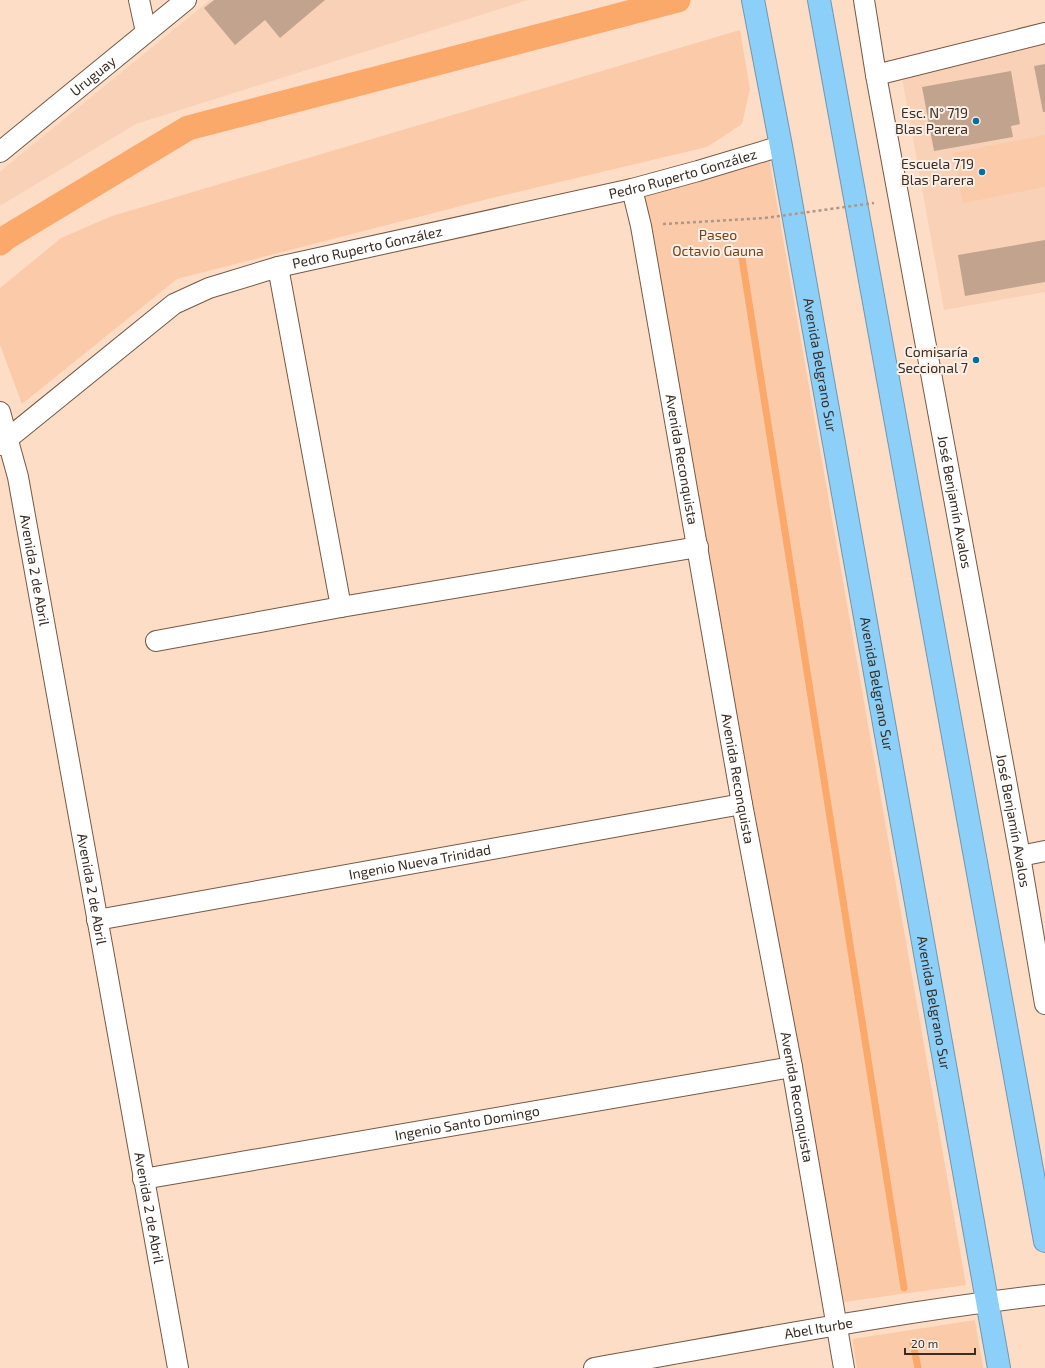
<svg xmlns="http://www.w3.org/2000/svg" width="1045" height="1368" viewBox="0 0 1045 1368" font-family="'Exo 2',sans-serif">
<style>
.built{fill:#f9d1b7}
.green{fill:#fbcaa9}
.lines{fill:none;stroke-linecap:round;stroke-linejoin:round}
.stream{stroke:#fba86b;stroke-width:7}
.canal{stroke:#fba86b;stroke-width:25}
.building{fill:#c2a38e}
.street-casing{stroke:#745946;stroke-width:22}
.highway-casing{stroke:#6f97af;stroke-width:24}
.path{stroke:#af9786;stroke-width:2.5;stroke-dasharray:3 3;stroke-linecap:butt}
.street{stroke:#fff;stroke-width:20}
.highway{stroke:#8cd0fa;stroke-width:22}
.path-bridge{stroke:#af9786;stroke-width:2.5;stroke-dasharray:3 3;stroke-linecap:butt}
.poi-dot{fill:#046e9b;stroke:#fcefe6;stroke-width:1.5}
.labels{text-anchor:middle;stroke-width:4;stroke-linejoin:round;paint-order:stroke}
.street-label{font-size:14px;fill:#382c23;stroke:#fcefe6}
.poi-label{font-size:14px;fill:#382c23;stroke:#fcefe6;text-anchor:end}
.park-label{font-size:14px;fill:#794317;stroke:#fcefe6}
</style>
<rect width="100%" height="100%" fill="#feddc7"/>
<g class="built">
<path d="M 210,0 L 528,0 L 136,124 L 0,206 L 0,172 L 9,164 Z"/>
<path d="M 1045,43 L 1045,292 L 944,310 L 902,78 Z"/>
</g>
<g class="green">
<path d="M 740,30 L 750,89 L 742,124 L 707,147 L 488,199 L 177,279 L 22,404 L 0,345 L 0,288 L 61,238 L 112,216 Z"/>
<path d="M 1045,135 L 1045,187 L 963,203 L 953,153 Z"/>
<path d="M 769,158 L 966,1285 L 844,1302 L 642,194 Z"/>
<path d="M 975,1320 L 983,1368 L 857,1368 L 852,1339 Z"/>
</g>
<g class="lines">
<g class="stream">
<path d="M 741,252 L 904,1288"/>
<path d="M 913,1343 L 918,1368"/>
</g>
<path class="canal" d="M 0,243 L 7,237 L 188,128 L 678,0"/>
</g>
<g class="building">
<path d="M 214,0 L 325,0 L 280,38 L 265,20 L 235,45 L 204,8 Z"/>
<path d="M 1045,64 L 1045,112 L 1043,112 L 1034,66 Z"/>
<path d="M 1011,71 L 1020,124 L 1011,126 L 1013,137 L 934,151 L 922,87 Z"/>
<path d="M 1045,240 L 1045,282 L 965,296 L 958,255 Z"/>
</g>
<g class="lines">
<defs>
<g id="street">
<path d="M 139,0 L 146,32"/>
<path id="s1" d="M 864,0 L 876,75 L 1020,856 L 1045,1004"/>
<path d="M 876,75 L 1045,33"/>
<path id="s2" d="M 0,152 L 186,0"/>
<path id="s3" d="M 632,189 L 641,226 L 742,804 L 792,1067 L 844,1368"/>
<path d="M 278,267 L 341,607"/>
<path id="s4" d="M 0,412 L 18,477 L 178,1368"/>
<path id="s5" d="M 0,445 L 174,304 L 209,288 L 278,267 L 632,189 L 698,171 L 781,146"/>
<path d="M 156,641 L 341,607 L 698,547"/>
<path d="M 1020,856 L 1045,851"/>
<path id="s6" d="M 97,920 L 742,804"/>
<path id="s7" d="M 143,1179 L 792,1067"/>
<path id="s8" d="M 594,1368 C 744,1342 894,1312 1045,1295"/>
</g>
<g id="highway">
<path id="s9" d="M 753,0 L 781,146 L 999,1368"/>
<path d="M 819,0 L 1045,1241"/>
</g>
</defs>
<use href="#street" class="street-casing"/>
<use href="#highway" class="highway-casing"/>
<path class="path" d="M 663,224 L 765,218"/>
<use href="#street" class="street"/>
<use href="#highway" class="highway"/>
<path class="path-bridge" d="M 765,218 L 874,203"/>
</g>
<g class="poi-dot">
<circle cx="976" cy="121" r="4"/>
<circle cx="982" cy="172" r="4"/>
<circle cx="976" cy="360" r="4"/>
</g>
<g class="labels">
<g class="street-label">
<text dy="5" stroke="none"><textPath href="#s2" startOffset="120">Uruguay</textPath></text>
<text dy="5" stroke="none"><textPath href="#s5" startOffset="750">Pedro Ruperto González</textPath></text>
<text dy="5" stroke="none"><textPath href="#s5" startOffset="426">Pedro Ruperto González</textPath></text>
<text dy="5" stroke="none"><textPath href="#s9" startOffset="371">Avenida Belgrano Sur</textPath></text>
<text dy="5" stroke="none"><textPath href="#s3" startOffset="275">Avenida Reconquista</textPath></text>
<text dy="5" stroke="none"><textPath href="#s1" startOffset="510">José Benjamín Avalos</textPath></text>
<text dy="5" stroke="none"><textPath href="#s4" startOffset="162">Avenida 2 de Abril</textPath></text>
<text dy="5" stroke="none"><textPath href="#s9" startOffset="695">Avenida Belgrano Sur</textPath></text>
<text dy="5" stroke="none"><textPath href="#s3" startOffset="599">Avenida Reconquista</textPath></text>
<text dy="5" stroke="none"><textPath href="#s1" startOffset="834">José Benjamín Avalos</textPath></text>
<text dy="5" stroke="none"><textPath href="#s6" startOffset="328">Ingenio Nueva Trinidad</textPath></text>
<text dy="5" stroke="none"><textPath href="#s4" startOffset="486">Avenida 2 de Abril</textPath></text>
<text dy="5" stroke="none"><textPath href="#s9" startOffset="1019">Avenida Belgrano Sur</textPath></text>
<text dy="5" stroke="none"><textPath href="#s3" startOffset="923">Avenida Reconquista</textPath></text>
<text dy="5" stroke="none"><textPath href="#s7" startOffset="329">Ingenio Santo Domingo</textPath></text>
<text dy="5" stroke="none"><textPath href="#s4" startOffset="810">Avenida 2 de Abril</textPath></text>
<text dy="5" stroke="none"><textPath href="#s8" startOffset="228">Abel Iturbe</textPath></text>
</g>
<g class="poi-label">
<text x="968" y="118">Esc. N° 719<tspan x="968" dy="16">Blas Parera</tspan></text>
<text x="974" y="169">Escuela 719<tspan x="974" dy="16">Blas Parera</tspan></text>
<text x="968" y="357">Comisaría<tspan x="968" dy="16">Seccional 7</tspan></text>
</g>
<g class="park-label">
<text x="718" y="240">Paseo<tspan x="718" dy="16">Octavio Gauna</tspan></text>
</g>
</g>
<path d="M905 1348v6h70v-6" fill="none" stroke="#382c23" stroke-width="2"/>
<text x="911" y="1348" font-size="12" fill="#382c23" stroke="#fcefe6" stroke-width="3" paint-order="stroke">20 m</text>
</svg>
